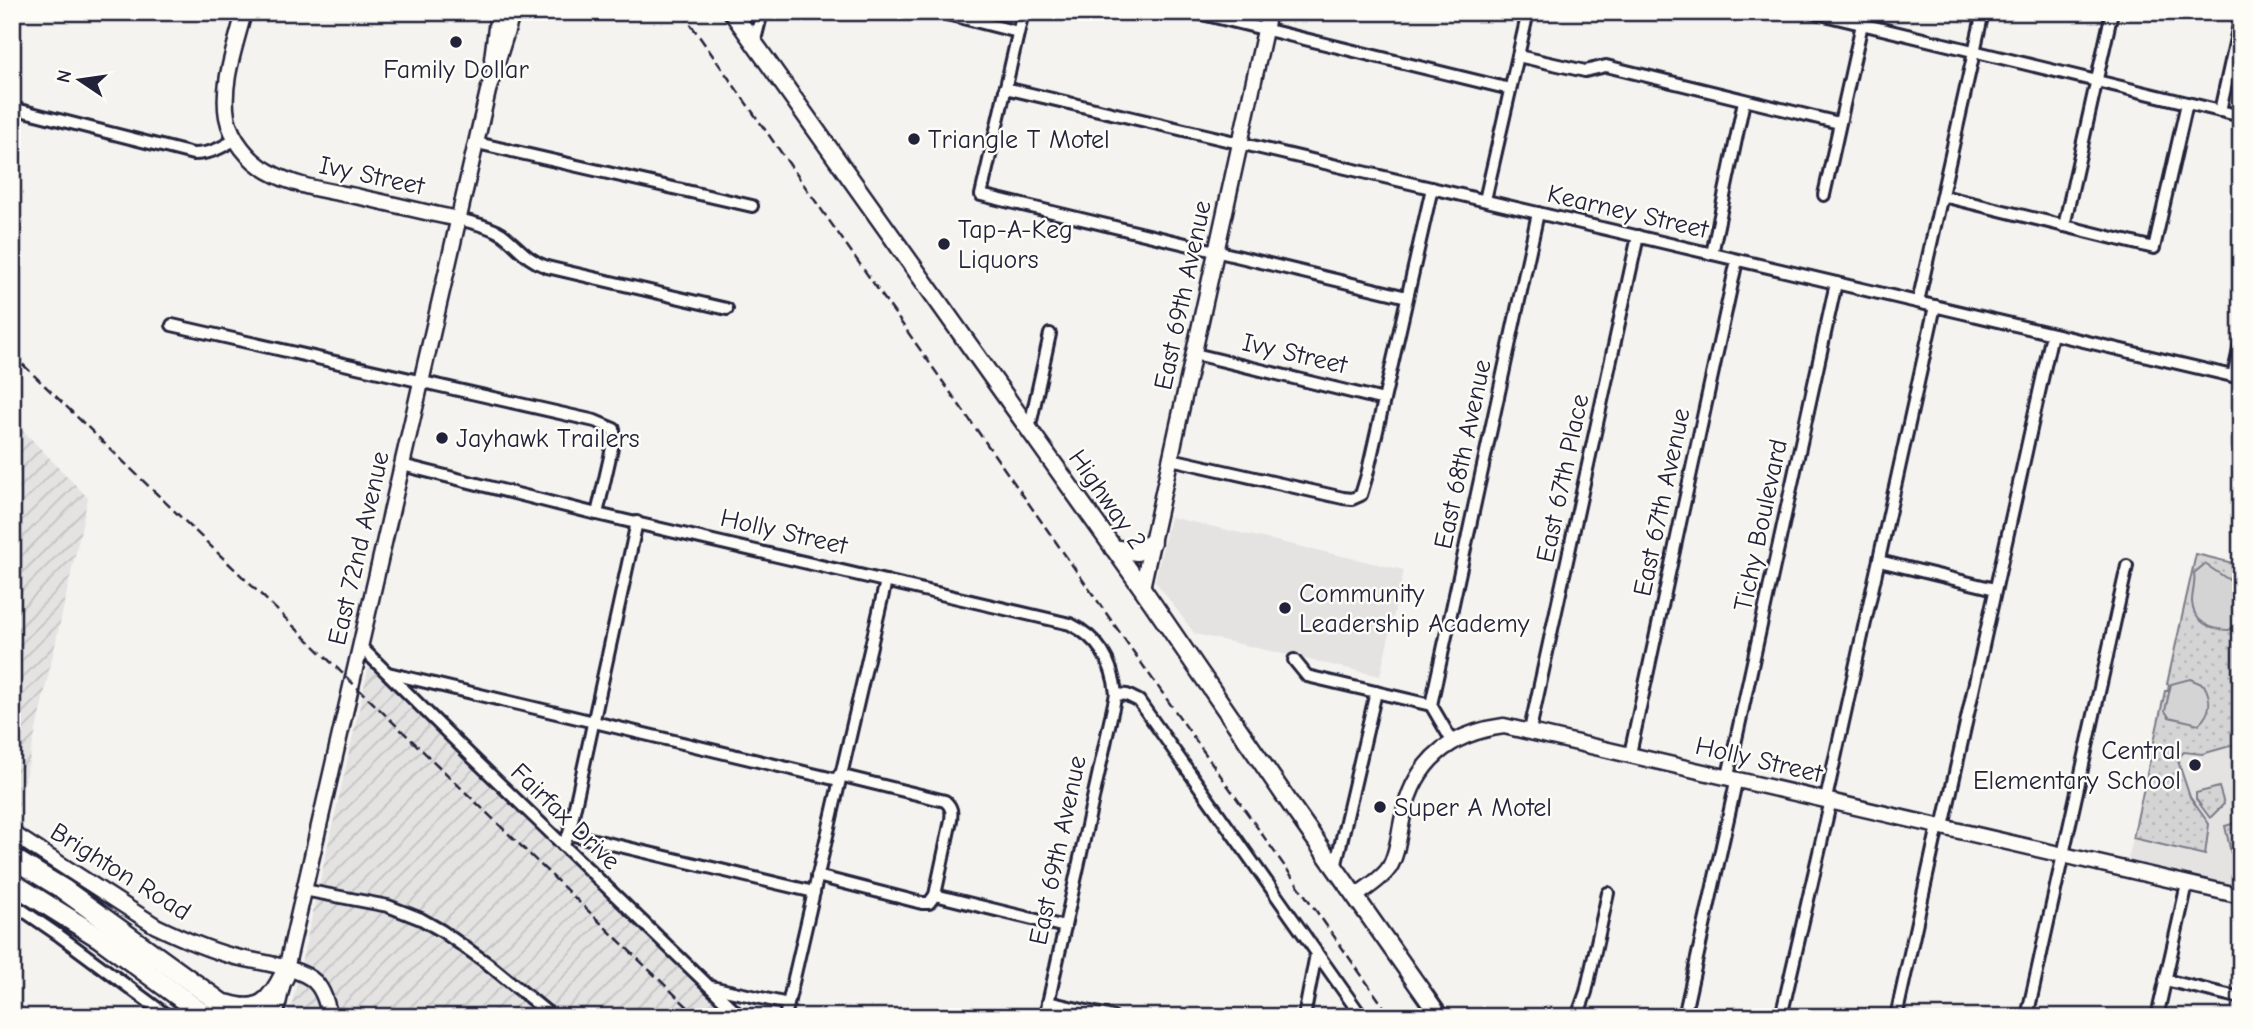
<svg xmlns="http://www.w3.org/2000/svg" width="2253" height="1029" viewBox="0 0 2253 1029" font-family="'Comic Neue',sans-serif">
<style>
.built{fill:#e4e3e2}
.industrial{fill:url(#industrial-furrows)}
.grass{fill:url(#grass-dots);stroke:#7c7b88;stroke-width:2}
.pitch{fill:#d5d4d5;stroke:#7c7b88;stroke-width:2}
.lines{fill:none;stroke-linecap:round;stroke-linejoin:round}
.street-casing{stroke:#22223b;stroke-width:16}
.secondary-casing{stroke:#22223b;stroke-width:19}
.primary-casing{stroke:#22223b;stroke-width:21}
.highway-casing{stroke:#22223b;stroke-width:24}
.street{stroke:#fdfcf7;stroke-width:10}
.secondary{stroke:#fdfcf7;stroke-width:14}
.primary{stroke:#fdfcf7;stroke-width:16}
.highway{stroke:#fdfcf7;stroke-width:19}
.rail{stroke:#22223b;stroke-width:2.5;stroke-dasharray:10 5;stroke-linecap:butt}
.poi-dot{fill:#22223b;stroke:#fdfcf7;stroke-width:2.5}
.labels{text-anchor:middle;stroke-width:5;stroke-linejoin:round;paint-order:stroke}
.poi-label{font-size:26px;fill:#22223b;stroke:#fdfcf7;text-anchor:start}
.street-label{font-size:26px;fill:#22223b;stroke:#fdfcf7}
</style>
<defs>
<pattern id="industrial-furrows" width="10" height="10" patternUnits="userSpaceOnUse" patternTransform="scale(1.75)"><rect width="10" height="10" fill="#e4e3e2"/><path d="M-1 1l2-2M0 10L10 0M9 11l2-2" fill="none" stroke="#c3c2c3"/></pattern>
<pattern id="grass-dots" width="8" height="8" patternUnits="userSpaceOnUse" patternTransform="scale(1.75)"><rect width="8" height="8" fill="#d5d4d5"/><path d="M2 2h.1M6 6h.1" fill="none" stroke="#b7b6b8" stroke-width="1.8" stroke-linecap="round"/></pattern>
</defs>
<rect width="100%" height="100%" fill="#f4f3ef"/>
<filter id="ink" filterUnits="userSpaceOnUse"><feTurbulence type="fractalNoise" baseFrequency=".0143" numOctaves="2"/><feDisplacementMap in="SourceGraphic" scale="14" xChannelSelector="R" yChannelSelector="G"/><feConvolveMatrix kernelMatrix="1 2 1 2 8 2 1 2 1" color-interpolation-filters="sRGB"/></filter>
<g filter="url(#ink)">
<g class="built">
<path d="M 1170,517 L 1404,570 L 1380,676 L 1195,634 L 1155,581 Z"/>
<path d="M 2196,554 L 2241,565 L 2241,895 L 2126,869 Z"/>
</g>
<g class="industrial">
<path d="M 12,419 L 88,498 L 13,833 L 12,833 Z"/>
<path d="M 369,665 L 734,1017 L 289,1017 Z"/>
</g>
<g class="grass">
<path d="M 2196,554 L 2241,565 L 2241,743 L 2202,754 L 2184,752 L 2179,757 L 2178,761 L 2190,797 L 2209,824 L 2205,855 L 2133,838 L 2165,691 L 2168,691 L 2169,685 L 2167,684 Z"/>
<path d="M 2219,787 L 2224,804 L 2210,818 L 2196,799 L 2196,793 Z"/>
<path d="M 2239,822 L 2241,830 L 2236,832 L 2241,848 L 2241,863 L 2231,853 L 2225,826 Z"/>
</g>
<g class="pitch">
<path d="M 2205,564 L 2241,588 L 2241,622 L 2229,630 C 2211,630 2193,622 2192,602 C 2192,591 2196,583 2194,573 Z"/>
<path d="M 2190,679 L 2204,685 C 2212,699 2211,713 2199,724 L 2169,717 L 2165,711 L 2171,684 Z"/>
</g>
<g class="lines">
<defs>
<g id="street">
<path d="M 939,12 L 1018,32"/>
<path d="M 1023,12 L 981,195 L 1407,297"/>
<path d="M 1194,12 L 1510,89"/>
<path d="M 1812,12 L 2241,116"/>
<path d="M 754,44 L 762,12"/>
<path d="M 1518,56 L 1585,71 L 1606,66 L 1839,123"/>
<path d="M 1005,88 L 2241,378"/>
<path d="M 12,108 L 193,154 C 210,154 221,148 236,139"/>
<path d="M 2220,111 L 2241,16"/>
<path d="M 477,143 L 752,206"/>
<path d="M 1824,195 L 1862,24"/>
<path d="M 1943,196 L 2154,248 L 2187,103"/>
<path d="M 1485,200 L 1528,12"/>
<path d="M 459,219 C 473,223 490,226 502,234 C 519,247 525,259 547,267 L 727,309"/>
<path d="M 2064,226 L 2112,12"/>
<path d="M 1712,254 L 1744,101"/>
<path d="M 1918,302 L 1983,12"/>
<path d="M 172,325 L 595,421 L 614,429 L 614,439 L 597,514"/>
<path d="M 1195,354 L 1384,400"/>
<path d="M 2233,376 L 2241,341"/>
<path d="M 1029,430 L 1050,334"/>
<path d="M 1171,459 L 1343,498 L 1352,499 L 1361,495 L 1367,475 L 1432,188"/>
<path d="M 402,465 L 597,514 L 1070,624 C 1099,638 1113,663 1116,694 L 1045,1017"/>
<path d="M 1879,561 L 1995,589"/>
<path d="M 360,646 L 469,754 L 741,1017"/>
<path d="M 1294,660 L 1307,676 L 1431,705"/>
<path d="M 388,673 L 838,780"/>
<path d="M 1116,694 L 1127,695 L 1139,701 L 1362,1017"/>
<path d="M 1530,730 L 1638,236"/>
<path d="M 1452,741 L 1431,705 L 1538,213"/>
<path d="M 1630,754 L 1737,260"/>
<path d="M 1728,776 L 1836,283"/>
<path d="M 1826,799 L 1935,306"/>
<path d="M 1943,827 L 2052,334"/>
<path d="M 569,834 L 814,892"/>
<path d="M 563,845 L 569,834 L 637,522"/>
<path d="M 1335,868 L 1376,692"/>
<path d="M 817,876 L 922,903 L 929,903 L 935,895 L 951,820 C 952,812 952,807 945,801 L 839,775"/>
<path d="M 304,890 L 388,906 L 421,919 L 442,931 L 487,963 L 553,1017"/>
<path d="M 935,895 L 1065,927"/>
<path d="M 12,903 L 60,936 L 169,1017"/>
<path d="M 2165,980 L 2241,998"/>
<path d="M 711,987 L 788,1004"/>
<path d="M 1048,1002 L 1113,1017"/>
<path d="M 785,1017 L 886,581"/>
<path d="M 1304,1017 L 1316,954"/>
<path d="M 1577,1017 L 1586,992 L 1608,893"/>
<path d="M 1684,1017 L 1737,778"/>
<path d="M 1781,1017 L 1831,800"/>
<path d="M 1896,1017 L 1938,826"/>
<path d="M 2027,1017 L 2127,566"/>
<path d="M 2157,1017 L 2187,884"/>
</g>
<g id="secondary">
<path d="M 244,12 C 236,45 221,83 227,117 C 231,138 249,161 268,171 C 295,187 329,191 360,197 C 393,204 426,213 459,219"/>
<path d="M 492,59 L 498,12"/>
<path d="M 1142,588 L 1269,12"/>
<path d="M 12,833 L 156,926 C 181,938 206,949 232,956 C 254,962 300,966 315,982 C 324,991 327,1005 330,1017"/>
<path d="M 1356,896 C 1366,888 1382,879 1389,868 C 1398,854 1399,832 1403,816 C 1415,761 1450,733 1504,726 L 2241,896"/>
<path d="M 275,1017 L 488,91 L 513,12"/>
</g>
<g id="primary">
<path d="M 732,12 L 1142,588 L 1293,808 L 1440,1017"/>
<path d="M 1113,548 L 1137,552 L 1152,542"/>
</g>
<g id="highway">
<path d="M 12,858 L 63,889 L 240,1017"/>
<path d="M 12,883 L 100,938 L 207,1017"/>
<path d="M 228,1005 C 259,1015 271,1002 284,976"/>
</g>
</defs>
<use href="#street" class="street-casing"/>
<use href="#secondary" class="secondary-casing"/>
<use href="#primary" class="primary-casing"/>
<use href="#highway" class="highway-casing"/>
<use href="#street" class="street"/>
<use href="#secondary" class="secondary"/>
<use href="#primary" class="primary"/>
<use href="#highway" class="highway"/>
<g class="rail">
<path d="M 682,12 L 1391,1017"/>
<path d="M 12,354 L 698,1017"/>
</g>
</g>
</g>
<g class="poi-dot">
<circle cx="456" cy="42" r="7"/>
<circle cx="914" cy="139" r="7"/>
<circle cx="944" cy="244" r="7"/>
<circle cx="442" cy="438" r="7"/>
<circle cx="1285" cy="608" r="7"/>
<circle cx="2195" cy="765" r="7"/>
<circle cx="1380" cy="807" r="7"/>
</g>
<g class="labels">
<g class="poi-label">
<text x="456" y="78" text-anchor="middle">Family Dollar</text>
<text x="928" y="148">Triangle T Motel</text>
<text x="958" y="238">Tap-A-Keg<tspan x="958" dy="30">Liquors</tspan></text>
<text x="456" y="447">Jayhawk Trailers</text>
<text x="1299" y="602">Community<tspan x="1299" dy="30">Leadership Academy</tspan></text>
<text x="2181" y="759" text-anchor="end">Central<tspan x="2181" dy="30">Elementary School</tspan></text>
<text x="1394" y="816">Super A Motel</text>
</g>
<g class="street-label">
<text transform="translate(372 175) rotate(12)" y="9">Ivy Street</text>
<text transform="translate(1628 211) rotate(13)" y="9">Kearney Street</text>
<text transform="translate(1182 295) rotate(-78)" y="9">East 69th Avenue</text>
<text transform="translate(1295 353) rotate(13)" y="9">Ivy Street</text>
<text transform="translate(1462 454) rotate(-78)" y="9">East 68th Avenue</text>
<text transform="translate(1562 478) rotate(-78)" y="9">East 67th Place</text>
<text transform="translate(1108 499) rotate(55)" y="9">Highway 2</text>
<text transform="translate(1661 502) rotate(-78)" y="9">East 67th Avenue</text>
<text transform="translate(1760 525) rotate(-78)" y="9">Tichy Boulevard</text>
<text transform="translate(784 531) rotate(13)" y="9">Holly Street</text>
<text transform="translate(358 548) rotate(-77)" y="9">East 72nd Avenue</text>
<text transform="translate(1759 759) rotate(13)" y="9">Holly Street</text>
<text transform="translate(566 816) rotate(44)" y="9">Fairfax Drive</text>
<text transform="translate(1057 850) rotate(-78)" y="9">East 69th Avenue</text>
<text transform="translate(121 871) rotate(32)" y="9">Brighton Road</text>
</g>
</g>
<rect width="2253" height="1029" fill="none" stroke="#fdfcf7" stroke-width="42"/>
<rect x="21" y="21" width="2211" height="987" fill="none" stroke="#22223b" stroke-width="2.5" filter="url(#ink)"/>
<g transform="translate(80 80) rotate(283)" stroke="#fdfcf7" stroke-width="5" paint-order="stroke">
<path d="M0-5L12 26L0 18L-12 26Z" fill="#22223b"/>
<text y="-10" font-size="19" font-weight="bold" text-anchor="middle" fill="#22223b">N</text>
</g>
</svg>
